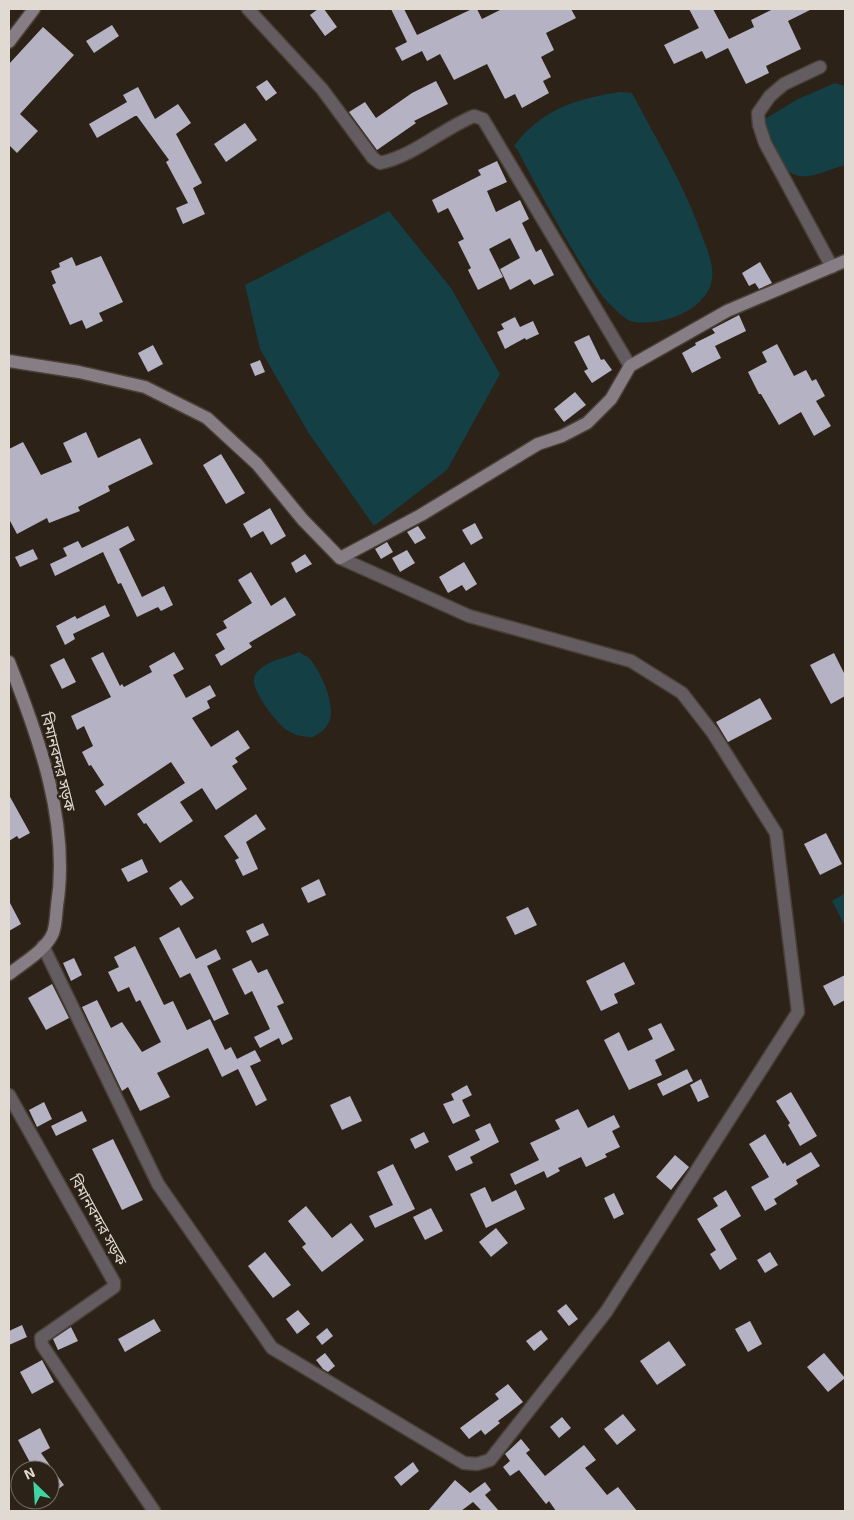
<svg xmlns="http://www.w3.org/2000/svg" width="854" height="1520" viewBox="0 0 854 1520" font-family="'Exo 2','Noto Sans Bengali',sans-serif">
<style>
.water{fill:#143f45}
.building{fill:#b5b2c3}
.lines{fill:none;stroke-linecap:round;stroke-linejoin:round}
.minor-casing{stroke:#493f35;stroke-width:15}
.tertiary-casing{stroke:#493f35;stroke-width:15}
.secondary-casing{stroke:#493f35;stroke-width:15}
.minor{stroke:#635d62;stroke-width:12}
.tertiary{stroke:#635d62;stroke-width:12}
.secondary{stroke:#867d85;stroke-width:12}
.labels{text-anchor:middle;stroke-width:5;stroke-linejoin:round;paint-order:stroke}
.street-label{font-size:15px;fill:#e1dad3;stroke:#2c2217}
</style>
<rect width="100%" height="100%" fill="#2c2217"/>
<g class="water">
<path d="M 835,83 L 845,86 L 845,165 C 809,176 792,190 773,148 C 768,138 764,130 765,119 L 798,99 Z"/>
<path d="M 620,92 L 632,93 C 656,139 684,184 701,233 C 705,245 711,256 712,269 C 717,301 677,321 650,322 C 643,323 634,323 628,320 C 625,318 621,315 619,313 C 602,298 591,281 580,262 C 557,225 537,187 517,149 L 514,146 C 542,109 575,99 620,92 Z"/>
<path d="M 389,211 L 451,288 L 500,374 L 447,470 L 374,526 L 308,432 L 260,349 L 245,285 Z"/>
<path d="M 299,652 C 302,654 306,656 309,658 C 321,671 338,708 328,724 C 325,730 318,734 313,737 C 302,737 293,735 284,728 C 275,720 248,687 255,675 C 265,660 284,659 299,652 Z"/>
<path d="M 845,893 L 845,926 L 832,901 Z"/>
</g>
<g class="building">
<path d="M 318,9 L 324,9 L 337,27 L 325,36 L 310,15 Z"/>
<path d="M 391,9 L 404,9 L 417,35 L 472,9 L 477,9 L 482,19 L 502,9 L 571,9 L 576,18 L 546,33 L 554,50 L 541,57 L 551,77 L 543,81 L 549,93 L 522,108 L 515,94 L 505,99 L 487,64 L 454,80 L 440,54 L 427,61 L 422,51 L 402,61 L 395,48 L 407,42 Z"/>
<path d="M 689,9 L 713,9 L 729,39 L 754,27 L 751,20 L 773,9 L 812,9 L 788,21 L 801,49 L 766,66 L 769,73 L 746,84 L 728,48 L 706,59 L 702,51 L 674,64 L 664,45 L 699,28 Z"/>
<path d="M 112,25 L 119,36 L 94,53 L 86,41 Z"/>
<path d="M 43,27 L 74,55 L 20,114 L 38,131 L 17,153 L 9,145 L 9,64 Z"/>
<path d="M 267,80 L 277,93 L 266,101 L 256,87 Z"/>
<path d="M 436,81 L 448,104 L 414,121 L 416,123 L 377,150 L 349,112 L 365,102 L 376,118 L 412,93 Z"/>
<path d="M 138,87 L 155,119 L 178,104 L 191,123 L 176,134 L 202,183 L 193,188 L 205,214 L 183,224 L 176,208 L 188,203 L 166,162 L 169,160 L 137,116 L 135,116 L 97,138 L 89,124 L 127,102 L 123,95 Z"/>
<path d="M 245,123 L 257,140 L 226,162 L 214,144 Z"/>
<path d="M 497,161 L 507,182 L 487,191 L 496,212 L 520,200 L 529,219 L 522,223 L 536,252 L 541,249 L 554,275 L 534,285 L 530,279 L 510,290 L 500,269 L 520,258 L 510,238 L 489,249 L 503,277 L 478,290 L 468,270 L 471,268 L 458,242 L 464,239 L 448,208 L 438,213 L 432,200 L 481,175 L 478,170 Z"/>
<path d="M 101,256 L 123,302 L 99,313 L 103,321 L 86,329 L 82,320 L 70,325 L 52,285 L 56,283 L 51,271 L 60,267 L 59,263 L 72,257 L 76,266 Z"/>
<path d="M 760,262 L 772,283 L 759,289 L 755,283 L 749,286 L 742,273 Z"/>
<path d="M 739,315 L 746,331 L 715,346 L 721,358 L 692,373 L 682,353 L 696,345 L 695,343 L 715,333 L 712,329 Z"/>
<path d="M 515,317 L 520,327 L 533,321 L 539,334 L 526,340 L 525,338 L 505,349 L 497,332 L 504,329 L 501,324 Z"/>
<path d="M 589,335 L 601,360 L 604,359 L 612,370 L 592,383 L 584,371 L 588,369 L 574,342 Z"/>
<path d="M 777,344 L 794,376 L 806,370 L 812,381 L 816,379 L 825,396 L 816,401 L 831,426 L 814,436 L 801,412 L 779,425 L 761,394 L 759,394 L 748,372 L 767,362 L 762,352 Z"/>
<path d="M 153,345 L 163,364 L 148,372 L 138,353 Z"/>
<path d="M 260,360 L 265,372 L 255,376 L 250,364 Z"/>
<path d="M 575,392 L 586,405 L 564,422 L 554,409 Z"/>
<path d="M 86,432 L 98,458 L 140,438 L 153,464 L 108,486 L 110,491 L 78,507 L 80,511 L 49,523 L 47,518 L 17,534 L 9,519 L 9,449 L 23,442 L 41,475 L 72,462 L 63,443 Z"/>
<path d="M 221,454 L 245,493 L 226,504 L 203,465 Z"/>
<path d="M 270,508 L 286,536 L 271,545 L 263,531 L 251,538 L 243,524 Z"/>
<path d="M 475,523 L 483,538 L 471,545 L 462,530 Z"/>
<path d="M 128,526 L 135,540 L 119,549 L 142,597 L 164,586 L 173,605 L 161,611 L 158,607 L 137,617 L 121,583 L 118,584 L 103,552 L 55,576 L 50,564 L 67,556 L 63,548 L 78,541 L 82,548 Z"/>
<path d="M 418,526 L 426,538 L 415,544 L 407,532 Z"/>
<path d="M 387,542 L 393,552 L 381,559 L 375,549 Z"/>
<path d="M 33,549 L 38,559 L 20,567 L 15,557 Z"/>
<path d="M 407,550 L 415,563 L 400,572 L 392,558 Z"/>
<path d="M 305,554 L 312,564 L 296,573 L 291,563 Z"/>
<path d="M 464,562 L 477,584 L 466,591 L 462,585 L 448,593 L 439,577 Z"/>
<path d="M 251,572 L 271,606 L 285,597 L 296,615 L 249,643 L 252,647 L 221,666 L 215,655 L 225,649 L 216,634 L 227,628 L 223,621 L 252,603 L 238,580 Z"/>
<path d="M 105,605 L 110,616 L 73,634 L 75,639 L 65,645 L 56,626 L 75,616 L 77,619 Z"/>
<path d="M 103,652 L 120,686 L 122,684 L 124,687 L 152,672 L 149,666 L 174,652 L 184,669 L 173,675 L 186,698 L 210,685 L 216,696 L 207,701 L 210,708 L 192,718 L 211,747 L 238,730 L 250,748 L 235,758 L 238,762 L 232,766 L 247,789 L 216,810 L 202,788 L 180,802 L 193,821 L 160,843 L 146,823 L 144,824 L 137,814 L 185,783 L 171,762 L 105,806 L 95,791 L 104,785 L 91,765 L 89,766 L 82,752 L 93,746 L 84,726 L 77,730 L 71,716 L 111,697 L 91,658 Z"/>
<path d="M 834,653 L 845,675 L 845,696 L 831,704 L 810,665 Z"/>
<path d="M 64,658 L 76,682 L 62,689 L 50,665 Z"/>
<path d="M 760,698 L 772,719 L 728,742 L 716,722 Z"/>
<path d="M 9,795 L 30,833 L 19,839 L 17,836 L 9,841 Z"/>
<path d="M 256,814 L 266,829 L 246,842 L 258,869 L 243,876 L 235,860 L 239,858 L 224,836 Z"/>
<path d="M 826,833 L 842,864 L 820,875 L 804,844 Z"/>
<path d="M 142,859 L 148,872 L 128,882 L 121,869 Z"/>
<path d="M 319,879 L 326,895 L 308,903 L 301,888 Z"/>
<path d="M 181,880 L 194,898 L 181,906 L 169,888 Z"/>
<path d="M 9,901 L 21,924 L 9,931 Z"/>
<path d="M 528,907 L 537,925 L 515,935 L 506,917 Z"/>
<path d="M 263,923 L 269,935 L 252,943 L 246,931 Z"/>
<path d="M 179,927 L 196,959 L 216,949 L 221,959 L 207,966 L 229,1014 L 214,1021 L 190,973 L 180,978 L 159,938 Z"/>
<path d="M 135,946 L 164,1005 L 173,1001 L 187,1030 L 210,1019 L 225,1050 L 231,1047 L 237,1059 L 255,1050 L 261,1061 L 250,1066 L 267,1100 L 256,1106 L 238,1069 L 222,1077 L 208,1048 L 157,1073 L 170,1097 L 140,1111 L 128,1087 L 122,1091 L 82,1007 L 97,1000 L 111,1028 L 122,1022 L 142,1052 L 161,1042 L 140,1000 L 136,1002 L 129,987 L 118,992 L 108,972 L 119,967 L 114,957 Z"/>
<path d="M 74,958 L 82,975 L 71,981 L 63,963 Z"/>
<path d="M 251,960 L 258,973 L 267,969 L 284,1003 L 277,1006 L 293,1039 L 282,1045 L 279,1038 L 260,1048 L 254,1037 L 270,1029 L 252,991 L 245,995 L 232,969 Z"/>
<path d="M 624,962 L 635,984 L 614,994 L 618,1003 L 601,1011 L 586,981 Z"/>
<path d="M 845,975 L 845,1000 L 834,1006 L 823,986 Z"/>
<path d="M 52,984 L 69,1018 L 46,1030 L 28,998 Z"/>
<path d="M 661,1023 L 675,1050 L 655,1060 L 662,1075 L 629,1090 L 604,1040 L 619,1032 L 628,1051 L 653,1039 L 648,1029 Z"/>
<path d="M 687,1069 L 693,1081 L 663,1096 L 657,1084 Z"/>
<path d="M 701,1079 L 709,1097 L 698,1102 L 690,1085 Z"/>
<path d="M 467,1085 L 472,1095 L 462,1100 L 470,1116 L 453,1124 L 443,1104 L 454,1100 L 451,1094 Z"/>
<path d="M 791,1092 L 817,1136 L 800,1146 L 788,1125 L 790,1123 L 776,1101 Z"/>
<path d="M 350,1096 L 362,1121 L 342,1130 L 330,1105 Z"/>
<path d="M 44,1102 L 52,1119 L 37,1127 L 29,1110 Z"/>
<path d="M 578,1109 L 588,1128 L 614,1115 L 620,1127 L 612,1131 L 620,1147 L 605,1154 L 607,1157 L 586,1167 L 581,1157 L 558,1168 L 560,1171 L 547,1178 L 544,1171 L 515,1185 L 510,1174 L 539,1160 L 530,1143 L 560,1129 L 555,1120 Z"/>
<path d="M 82,1111 L 87,1121 L 56,1136 L 51,1126 Z"/>
<path d="M 490,1123 L 499,1142 L 470,1157 L 473,1163 L 456,1171 L 448,1156 L 480,1140 L 475,1130 Z"/>
<path d="M 424,1132 L 429,1142 L 415,1149 L 410,1139 Z"/>
<path d="M 765,1134 L 783,1164 L 785,1162 L 787,1166 L 811,1152 L 820,1166 L 796,1180 L 798,1184 L 774,1199 L 777,1204 L 765,1211 L 751,1187 L 769,1177 L 749,1144 Z"/>
<path d="M 113,1139 L 143,1200 L 122,1210 L 92,1149 Z"/>
<path d="M 675,1155 L 689,1167 L 671,1190 L 656,1177 Z"/>
<path d="M 393,1164 L 415,1209 L 375,1228 L 369,1216 L 393,1205 L 377,1172 Z"/>
<path d="M 485,1187 L 492,1202 L 516,1190 L 525,1209 L 486,1228 L 470,1194 Z"/>
<path d="M 726,1190 L 741,1216 L 720,1229 L 737,1259 L 720,1270 L 710,1254 L 716,1250 L 697,1219 L 718,1206 L 713,1198 Z"/>
<path d="M 614,1193 L 624,1214 L 614,1219 L 604,1198 Z"/>
<path d="M 306,1206 L 332,1238 L 351,1223 L 364,1240 L 322,1272 L 302,1247 L 306,1244 L 288,1221 Z"/>
<path d="M 431,1208 L 443,1231 L 425,1240 L 413,1217 Z"/>
<path d="M 496,1228 L 508,1243 L 491,1257 L 479,1242 Z"/>
<path d="M 265,1252 L 291,1285 L 273,1298 L 248,1266 Z"/>
<path d="M 770,1252 L 778,1265 L 765,1273 L 757,1260 Z"/>
<path d="M 566,1304 L 578,1319 L 569,1326 L 557,1311 Z"/>
<path d="M 298,1310 L 310,1324 L 297,1334 L 286,1319 Z"/>
<path d="M 154,1319 L 161,1331 L 125,1352 L 118,1339 Z"/>
<path d="M 750,1321 L 762,1344 L 748,1352 L 735,1329 Z"/>
<path d="M 22,1325 L 27,1337 L 9,1345 L 9,1331 Z"/>
<path d="M 71,1327 L 78,1341 L 58,1350 L 53,1339 Z"/>
<path d="M 327,1328 L 333,1336 L 322,1345 L 316,1337 Z"/>
<path d="M 541,1330 L 548,1339 L 534,1351 L 526,1341 Z"/>
<path d="M 669,1341 L 686,1365 L 657,1385 L 640,1361 Z"/>
<path d="M 325,1353 L 335,1366 L 328,1372 L 323,1369 L 316,1360 Z"/>
<path d="M 824,1353 L 845,1378 L 828,1392 L 807,1367 Z"/>
<path d="M 42,1360 L 54,1382 L 32,1394 L 20,1372 Z"/>
<path d="M 508,1384 L 523,1402 L 498,1421 L 500,1423 L 485,1435 L 481,1430 L 469,1439 L 460,1428 L 499,1399 L 495,1394 Z"/>
<path d="M 623,1414 L 636,1430 L 617,1445 L 604,1429 Z"/>
<path d="M 562,1417 L 571,1428 L 559,1438 L 550,1427 Z"/>
<path d="M 40,1428 L 50,1448 L 41,1453 L 64,1485 L 50,1495 L 50,1470 L 34,1470 L 18,1440 Z"/>
<path d="M 521,1439 L 530,1450 L 526,1453 L 545,1476 L 584,1445 L 596,1460 L 585,1468 L 607,1495 L 618,1487 L 637,1511 L 556,1511 L 549,1501 L 546,1504 L 519,1470 L 510,1476 L 503,1467 L 510,1461 L 505,1454 Z"/>
<path d="M 413,1462 L 419,1471 L 401,1486 L 394,1477 Z"/>
<path d="M 455,1480 L 470,1493 L 485,1482 L 491,1490 L 485,1495 L 499,1511 L 482,1511 L 473,1502 L 461,1511 L 428,1511 Z"/>
</g>
<g class="lines">
<defs>
<g id="minor">
<path d="M 248,9 L 322,89 L 373,158 L 380,163 C 414,156 442,129 474,116 L 483,119 L 630,366"/>
<path d="M 820,67 L 784,84 L 770,96 L 758,113 L 759,125 L 765,143 L 832,267"/>
<path d="M 43,946 L 158,1184 L 272,1348 L 464,1463 L 477,1464 L 490,1460 L 606,1312 L 798,1012 L 776,833 L 713,733 L 682,693 L 631,661 L 469,616 L 340,558"/>
</g>
<path id="tertiary" d="M 9,1095 L 114,1282 L 114,1287 L 41,1338 L 42,1345 L 154,1511"/>
<g id="secondary">
<path d="M 9,42 L 34,9"/>
<path d="M 9,361 L 79,372 L 145,387 L 207,418 L 257,464 L 303,520 L 340,558 L 421,515 L 538,444 L 562,436 L 587,423 L 611,399 L 630,366 L 727,311 L 845,261"/>
<path d="M 9,662 C 39,738 70,823 57,906 C 56,914 56,925 53,933 C 46,950 23,963 9,974"/>
</g>
</defs>
<use href="#minor" class="minor-casing"/>
<use href="#tertiary" class="tertiary-casing"/>
<use href="#secondary" class="secondary-casing"/>
<use href="#minor" class="minor"/>
<use href="#tertiary" class="tertiary"/>
<use href="#secondary" class="secondary"/>
</g>
<g class="labels">
<g class="street-label">
<text transform="translate(58 762) rotate(76)" y="5">বিমানবন্দর সড়ক</text>
<text transform="translate(98 1220) rotate(61)" y="5">বিমানবন্দর সড়ক</text>
</g>
</g>
<rect width="854" height="1520" fill="none" stroke="#e1dad3" stroke-width="20"/>
<g transform="translate(35 1485) rotate(335)"><circle r="24" fill="#2c2217" stroke="#746c62"/>
<path d="M0-4L9 19L0 12L-9 19Z" fill="#3fd4a2"/>
<text y="-8" font-size="14" font-weight="bold" text-anchor="middle" fill="#e1dad3">N</text>
</g>
</svg>
